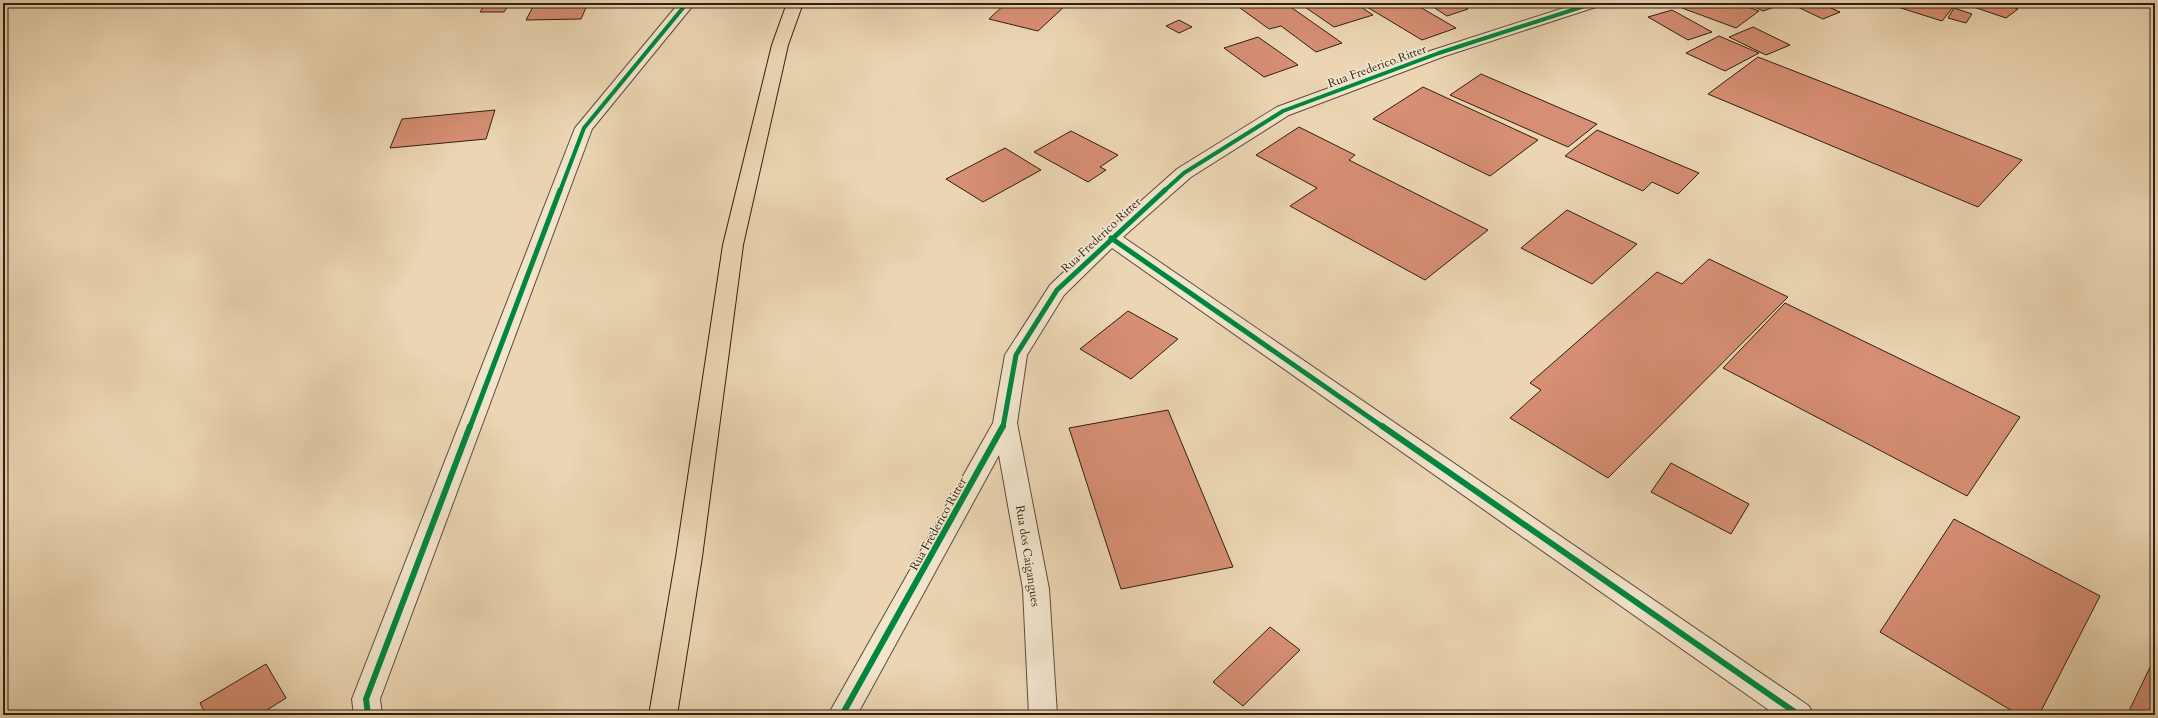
<svg xmlns="http://www.w3.org/2000/svg" width="2158" height="718" viewBox="0 0 2158 718" font-family="Cardo,serif">
<style>
.building{fill:#d68e74;stroke:#2f1f11}
.lines{fill:none;stroke-linecap:round;stroke-linejoin:round}
.minor-casing{stroke:#5e4c39;stroke-width:2}
.major-casing{stroke:#2f1f11;stroke-width:2}
.minor{fill:#f2e4cd;fill-rule:evenodd}
.major{fill:#ebd5b2;fill-rule:evenodd}
.cycleway-far2-casing{stroke:#f2e4cd;stroke-width:6}
.cycleway-far1-casing{stroke:#f2e4cd;stroke-width:8}
.cycleway-casing{stroke:#f2e4cd;stroke-width:8}
.cycleway-far2{stroke:#00873e;stroke-width:4}
.cycleway-far1{stroke:#00873e;stroke-width:5}
.cycleway{stroke:#00873e;stroke-width:6}
.labels{text-anchor:middle;stroke-width:3.5;stroke-linejoin:round;paint-order:stroke}
.street-label{font-size:12px;fill:#2f1f11;stroke:#f2e4cd}
</style>
<rect width="100%" height="100%" fill="#ebd5b2"/>
<filter id="stains"><feTurbulence type="fractalNoise" baseFrequency=".005" numOctaves="4"/><feColorMatrix values="0 0 0 0 .2 0 0 0 0 .09 0 0 0 0 .02 0 0 0 .5 -.17"/></filter>
<radialGradient id="worn" r=".72"><stop offset=".6" stop-color="#630" stop-opacity="0"/><stop offset="1" stop-color="#630" stop-opacity=".3"/></radialGradient>
<g class="building">
<path d="M 486,3 L 510,3 L 504,12 L 480,12 Z"/>
<path d="M 535,3 L 588,3 L 581,19 L 526,20 Z"/>
<path d="M 1006,3 L 1059,3 L 1066,5 L 1038,31 L 989,19 Z"/>
<path d="M 1243,3 L 1285,3 L 1342,43 L 1316,52 L 1281,26 L 1269,29 L 1236,5 Z"/>
<path d="M 1299,3 L 1355,3 L 1373,15 L 1334,27 Z"/>
<path d="M 1366,3 L 1413,3 L 1456,28 L 1422,40 L 1362,4 Z"/>
<path d="M 1427,3 L 1459,3 L 1468,9 L 1447,16 Z"/>
<path d="M 1688,3 L 1737,3 L 1759,11 L 1736,28 L 1682,8 Z"/>
<path d="M 1747,3 L 1786,3 L 1763,11 Z"/>
<path d="M 1789,3 L 1820,3 L 1840,12 L 1823,19 Z"/>
<path d="M 1885,3 L 1945,3 L 1954,6 L 1942,21 Z"/>
<path d="M 1962,3 L 2001,3 L 2018,9 L 2006,18 Z"/>
<path d="M 1954,8 L 1972,14 L 1966,23 L 1948,18 Z"/>
<path d="M 1672,10 L 1712,32 L 1688,40 L 1648,17 Z"/>
<path d="M 1179,20 L 1192,27 L 1179,33 L 1166,26 Z"/>
<path d="M 1753,27 L 1790,45 L 1766,55 L 1729,37 Z"/>
<path d="M 1719,36 L 1759,53 L 1725,71 L 1686,53 Z"/>
<path d="M 1258,37 L 1298,65 L 1264,77 L 1224,48 Z"/>
<path d="M 1758,57 L 2022,160 L 1978,207 L 1708,94 Z"/>
<path d="M 1481,74 L 1597,124 L 1568,147 L 1450,95 Z"/>
<path d="M 1423,87 L 1538,140 L 1490,176 L 1373,119 Z"/>
<path d="M 495,110 L 486,139 L 390,148 L 402,119 Z"/>
<path d="M 1299,127 L 1355,155 L 1349,160 L 1488,230 L 1425,280 L 1290,206 L 1317,188 L 1256,155 Z"/>
<path d="M 1597,130 L 1699,173 L 1678,194 L 1652,182 L 1643,191 L 1565,156 Z"/>
<path d="M 1071,131 L 1118,155 L 1100,167 L 1106,170 L 1088,182 L 1034,152 Z"/>
<path d="M 1005,148 L 1041,170 L 983,202 L 946,179 Z"/>
<path d="M 1567,210 L 1637,244 L 1592,284 L 1521,248 Z"/>
<path d="M 1709,259 L 1788,297 L 1608,478 L 1510,418 L 1541,390 L 1530,383 L 1657,272 L 1682,284 Z"/>
<path d="M 1785,303 L 2020,417 L 1967,496 L 1723,368 Z"/>
<path d="M 1128,311 L 1178,339 L 1131,379 L 1080,349 Z"/>
<path d="M 1168,410 L 1233,567 L 1121,589 L 1069,428 Z"/>
<path d="M 1671,463 L 1749,504 L 1731,534 L 1651,492 Z"/>
<path d="M 1954,519 L 2100,596 L 2039,715 L 2019,715 L 1880,632 Z"/>
<path d="M 1270,627 L 1300,650 L 1243,706 L 1213,682 Z"/>
<path d="M 2155,657 L 2155,715 L 2127,715 Z"/>
<path d="M 266,664 L 286,698 L 259,715 L 206,715 L 200,703 Z"/>
</g>
<g class="lines">
<defs>
<g id="minor">
<path d="M 679,3 L 695,3 L 592,129 L 380,699 L 382,715 L 354,715 L 352,699 L 575,128 Z"/>
<path d="M 1579,3 L 1602,3 L 1599,6 L 1445,56 L 1289,115 L 1191,177 L 1123,237 L 1809,706 L 1813,715 L 1776,715 L 1112,248 L 1064,295 L 1027,355 L 1017,423 L 1049,589 L 1057,715 L 1029,715 L 1023,589 L 999,455 L 857,715 L 828,715 L 993,423 L 1005,355 L 1050,285 L 1104,234 L 1177,169 L 1277,107 L 1433,50 Z"/>
</g>
<path id="major" d="M 787,3 L 803,3 L 788,45 L 743,245 L 702,557 L 677,715 L 649,715 L 676,557 L 723,245 L 772,45 Z"/>
</defs>
<use href="#minor" class="minor-casing"/>
<use href="#major" class="major-casing"/>
<use href="#minor" class="minor"/>
<use href="#major" class="major"/>
<defs>
<g id="cycleway-far2">
<path d="M 560,191 L 584,128 L 687,3"/>
<path d="M 1164,191 L 1184,173 L 1283,111 L 1439,53 L 1594,3"/>
</g>
<g id="cycleway-far1">
<path d="M 1111,238 L 1383,427"/>
<path d="M 470,427 L 560,190"/>
<path d="M 1003,427 L 1016,355 L 1057,290 L 1165,190"/>
</g>
<g id="cycleway">
<path d="M 1382,426 L 1799,715"/>
<path d="M 368,715 L 366,699 L 470,426"/>
<path d="M 842,715 L 1003,426"/>
</g>
</defs>
<use href="#cycleway-far2" class="cycleway-far2-casing"/>
<use href="#cycleway-far1" class="cycleway-far1-casing"/>
<use href="#cycleway" class="cycleway-casing"/>
<use href="#cycleway-far2" class="cycleway-far2"/>
<use href="#cycleway-far1" class="cycleway-far1"/>
<use href="#cycleway" class="cycleway"/>
</g>
<g class="labels">
<g class="street-label">
<text transform="translate(1377 66) rotate(-20)" y="4">Rua Frederico Ritter</text>
<text transform="translate(1101 235) rotate(-43)" y="4">Rua Frederico Ritter</text>
<text transform="translate(938 524) rotate(-61)" y="4">Rua Frederico Ritter</text>
<text transform="translate(1028 556) rotate(81)" y="4">Rua dos Caigangues</text>
</g>
</g>
<rect width="2158" height="718" fill="none" stroke="#ebd5b2" stroke-width="16"/>
<rect x="4" y="4" width="2150" height="710" fill="none" stroke="#2f1f11" stroke-width="2"/>
<rect x="8" y="8" width="2142" height="702" fill="none" stroke="#2f1f11"/>
<rect width="100%" height="100%" filter="url(#stains)"/>
<rect width="100%" height="100%" fill="url(#worn)"/>
</svg>
